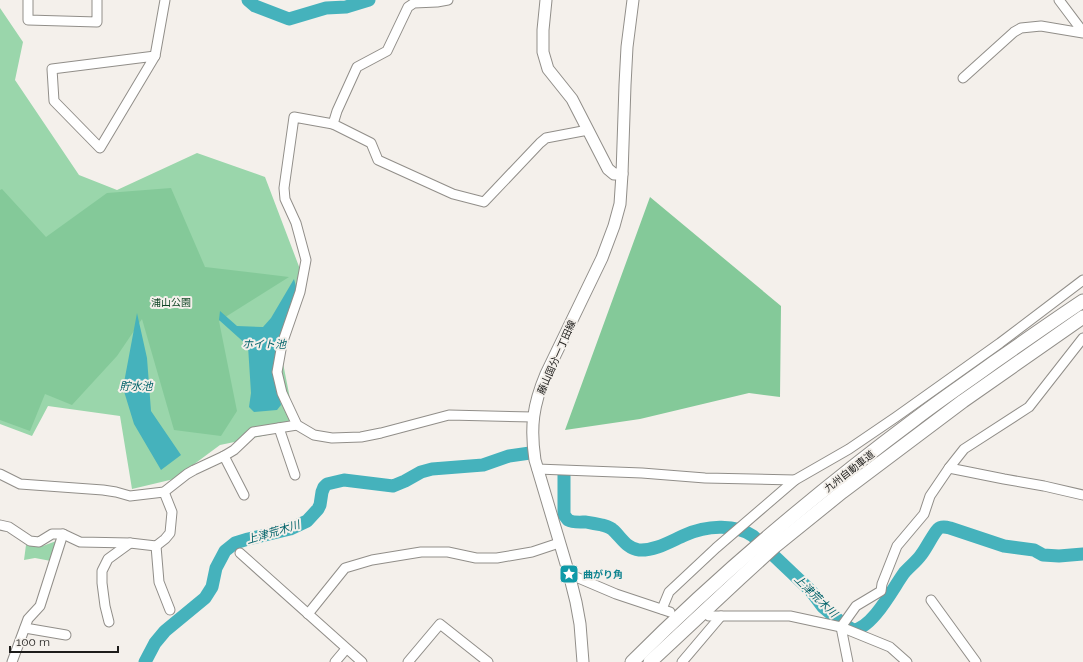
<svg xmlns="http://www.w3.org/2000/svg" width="1083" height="662" viewBox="0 0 1083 662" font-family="Raleway,'Noto Sans JP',sans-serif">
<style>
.green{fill:#9ad6ab}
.forest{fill:#84c999}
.water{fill:#45b2bc}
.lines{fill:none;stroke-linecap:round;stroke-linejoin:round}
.river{stroke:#45b2bc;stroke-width:13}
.minor-casing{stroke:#918e89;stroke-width:11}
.major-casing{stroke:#918e89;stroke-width:13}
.highway-casing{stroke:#918e89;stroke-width:15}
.minor{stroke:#fff;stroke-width:9}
.major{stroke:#fff;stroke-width:11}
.highway{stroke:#fff;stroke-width:13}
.labels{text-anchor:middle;stroke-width:4;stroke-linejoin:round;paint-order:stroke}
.park-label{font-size:10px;fill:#104525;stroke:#f4f0eb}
.street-label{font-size:10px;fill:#1d1c1a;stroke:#f4f0eb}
.culture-label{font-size:10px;font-weight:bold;fill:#0d838f;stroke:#f4f0eb;text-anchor:start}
.water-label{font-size:11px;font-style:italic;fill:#02636a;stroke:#f4f0eb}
</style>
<rect width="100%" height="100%" fill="#f4f0eb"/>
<g class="green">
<path d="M 0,8 L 23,42 L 15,80 L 79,175 L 117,190 L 197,153 L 265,177 L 306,285 L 282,358 L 296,429 L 220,445 L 174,479 L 132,489 L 120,416 L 48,406 L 32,436 L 0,424 Z"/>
<path d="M 59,540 L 51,561 L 35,558 L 24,560 L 26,545 L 40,547 Z"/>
</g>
<g class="forest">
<path d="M 171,188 L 205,267 L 289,277 L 219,321 L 237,411 L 221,436 L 174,430 L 142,319 L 117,356 L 72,405 L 45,394 L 30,431 L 0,420 L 0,190 L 2,189 L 46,237 L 107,193 Z"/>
<path d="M 650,197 L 781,306 L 780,397 L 749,393 L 640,419 L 565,430 Z"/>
</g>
<g class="water">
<path d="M 294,279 L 297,290 L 274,373 L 281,405 L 277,410 L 254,412 L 249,407 L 251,393 L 248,346 L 219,320 L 220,311 L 237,326 L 263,327 L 271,318 Z"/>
<path d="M 137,313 L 147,358 L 151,411 L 181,455 L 161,470 L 134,424 L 123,388 Z"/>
</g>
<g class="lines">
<g class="river">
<path d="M 248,0 L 255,6 L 289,19 L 326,8 L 346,7 L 369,0"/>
<path d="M 564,473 L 564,515 C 566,517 567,519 568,520 C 573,523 581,522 586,522 C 591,523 597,524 602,525 C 605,526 610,527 613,530 C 621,537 627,549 639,550 C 655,551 671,541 685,535 C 705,526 735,523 753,536 L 811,591 L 823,607 L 842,623 L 853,630 C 873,628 893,588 904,573 C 909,567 916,562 921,555 C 926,549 933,534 938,529 C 941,526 946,527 950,528 L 1004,546 L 1034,550 L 1043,555 L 1059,556 L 1083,554"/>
<path d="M 145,662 L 155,643 L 165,631 L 205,598 L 212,587 L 216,568 L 225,551 L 235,543 L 248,539 L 290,529 L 307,521 L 318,509 L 320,505 L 322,492 L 324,487 L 327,484 L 344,480 L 393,486 L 405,481 L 421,472 L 432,469 L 483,465 L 509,456 L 530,453"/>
</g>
<defs>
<g id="minor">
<path d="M 28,0 L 28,20 L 97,22 L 97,0"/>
<path d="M 448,0 L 437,2 L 414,3 L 408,7 L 387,51 L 357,67 L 337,111 L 333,124 L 371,143 L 378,160 L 453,194 L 484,202 L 540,143 L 546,138 L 588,130"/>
<path d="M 1059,0 L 1083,32"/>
<path d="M 155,56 L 100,148 L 54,101 L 52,69 Z"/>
<path d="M 155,56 L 165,0"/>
<path d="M 963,78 L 1014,32 L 1021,28 L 1041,26 L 1083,33"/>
<path d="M 333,124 L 294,117 L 284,188 L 285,199 L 296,223 L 306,260 L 300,292 L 282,344 L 277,372 L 282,393 L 297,425 L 314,435 L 332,438 L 361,437 L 381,433 L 449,415 L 533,417"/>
<path d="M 279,428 L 295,475"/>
<path d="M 224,456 L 244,495"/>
<path d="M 949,468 L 1004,479 L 1044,486 L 1083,495"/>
<path d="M 537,469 L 642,473 L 705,478 L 795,480"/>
<path d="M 0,474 L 20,484 L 103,490 L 116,492 L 130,496 L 164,492 L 187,474 L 194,470 L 224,456 L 234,450 L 253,432 L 297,425"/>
<path d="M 0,525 L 9,527 L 30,541 L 39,542 L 52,534 L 63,534 L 80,542 L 130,543 L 156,546 L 165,539 L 170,533 L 172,512 L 164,492"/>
<path d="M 156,546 L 159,582 L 170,610"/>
<path d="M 240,553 L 362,662"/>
<path d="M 569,574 L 616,594 L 670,612"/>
<path d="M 931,600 L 976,662"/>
<path d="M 662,609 L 669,592 L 716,548 L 795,480 L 849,449 L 896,417 L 1000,343 L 1083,280"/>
<path d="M 308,614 L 345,568 L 372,560 L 421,552 L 448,552 L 476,558 L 497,558 L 532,552 L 559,543"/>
<path d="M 709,616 L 790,616 L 841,627 L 890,647 L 907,662"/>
<path d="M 109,622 L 105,606 L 102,583 L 102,571 L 108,559 L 130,543"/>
<path d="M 25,628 L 66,635"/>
<path d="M 12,662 L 28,619 L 40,606 L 63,534"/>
<path d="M 335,662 L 346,649"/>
<path d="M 408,662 L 440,624 L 488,662"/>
<path d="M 682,662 L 721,616"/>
<path d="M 848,662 L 841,627 L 856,606 L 881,591 L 882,584 L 897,546 L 924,514 L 930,496 L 949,468 L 964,449 L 1029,407 L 1083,338"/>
</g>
<g id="major">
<path d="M 546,0 L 543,30 L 543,52 L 548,69 L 572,99 L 608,169 L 614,174 L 622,174"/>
<path d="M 583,662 L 580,624 L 576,602 L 569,574 L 535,460 C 530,427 533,405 546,374 L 602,258 L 614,226 L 620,204 L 622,174 L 625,85 L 627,47 L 633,0"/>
</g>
<g id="highway">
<path d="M 632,662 C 720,574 815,494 914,420 C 940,400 967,382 993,363 C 1023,342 1053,321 1083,301"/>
<path d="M 650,662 L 739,579 L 774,547 L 842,492 L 963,401 L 1083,317"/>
</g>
</defs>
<use href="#minor" class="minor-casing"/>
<use href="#major" class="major-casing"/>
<use href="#highway" class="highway-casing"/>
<use href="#minor" class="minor"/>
<use href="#major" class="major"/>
<use href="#highway" class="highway"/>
</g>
<defs>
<symbol id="sight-square" viewBox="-11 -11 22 22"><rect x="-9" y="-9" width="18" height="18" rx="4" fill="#0f9aa8" stroke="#f4f0eb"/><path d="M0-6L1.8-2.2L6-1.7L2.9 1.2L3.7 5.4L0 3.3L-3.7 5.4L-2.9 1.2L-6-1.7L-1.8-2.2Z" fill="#fff"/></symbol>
</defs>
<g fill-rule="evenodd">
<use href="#sight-square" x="558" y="563" width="22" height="22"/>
</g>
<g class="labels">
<g class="park-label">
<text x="171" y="306">浦山公園</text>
</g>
<g class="street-label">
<text transform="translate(556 357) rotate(-66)" y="4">藤山国分一丁田線</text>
<text transform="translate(849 471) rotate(-38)" y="4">九州自動車道</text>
</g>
<g class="culture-label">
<text x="583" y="578">曲がり角</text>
</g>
<g class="water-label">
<text x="264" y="348">ホイト池</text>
<text x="136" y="390">貯水池</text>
<text transform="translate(273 532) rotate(-17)" y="4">上津荒木川</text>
<text transform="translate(816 596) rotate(44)" y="4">上津荒木川</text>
</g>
</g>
<path d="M10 646v6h108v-6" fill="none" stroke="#1d1c1a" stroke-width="2"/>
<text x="16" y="646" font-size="12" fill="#1d1c1a" stroke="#f4f0eb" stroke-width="3" paint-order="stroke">100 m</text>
</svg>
